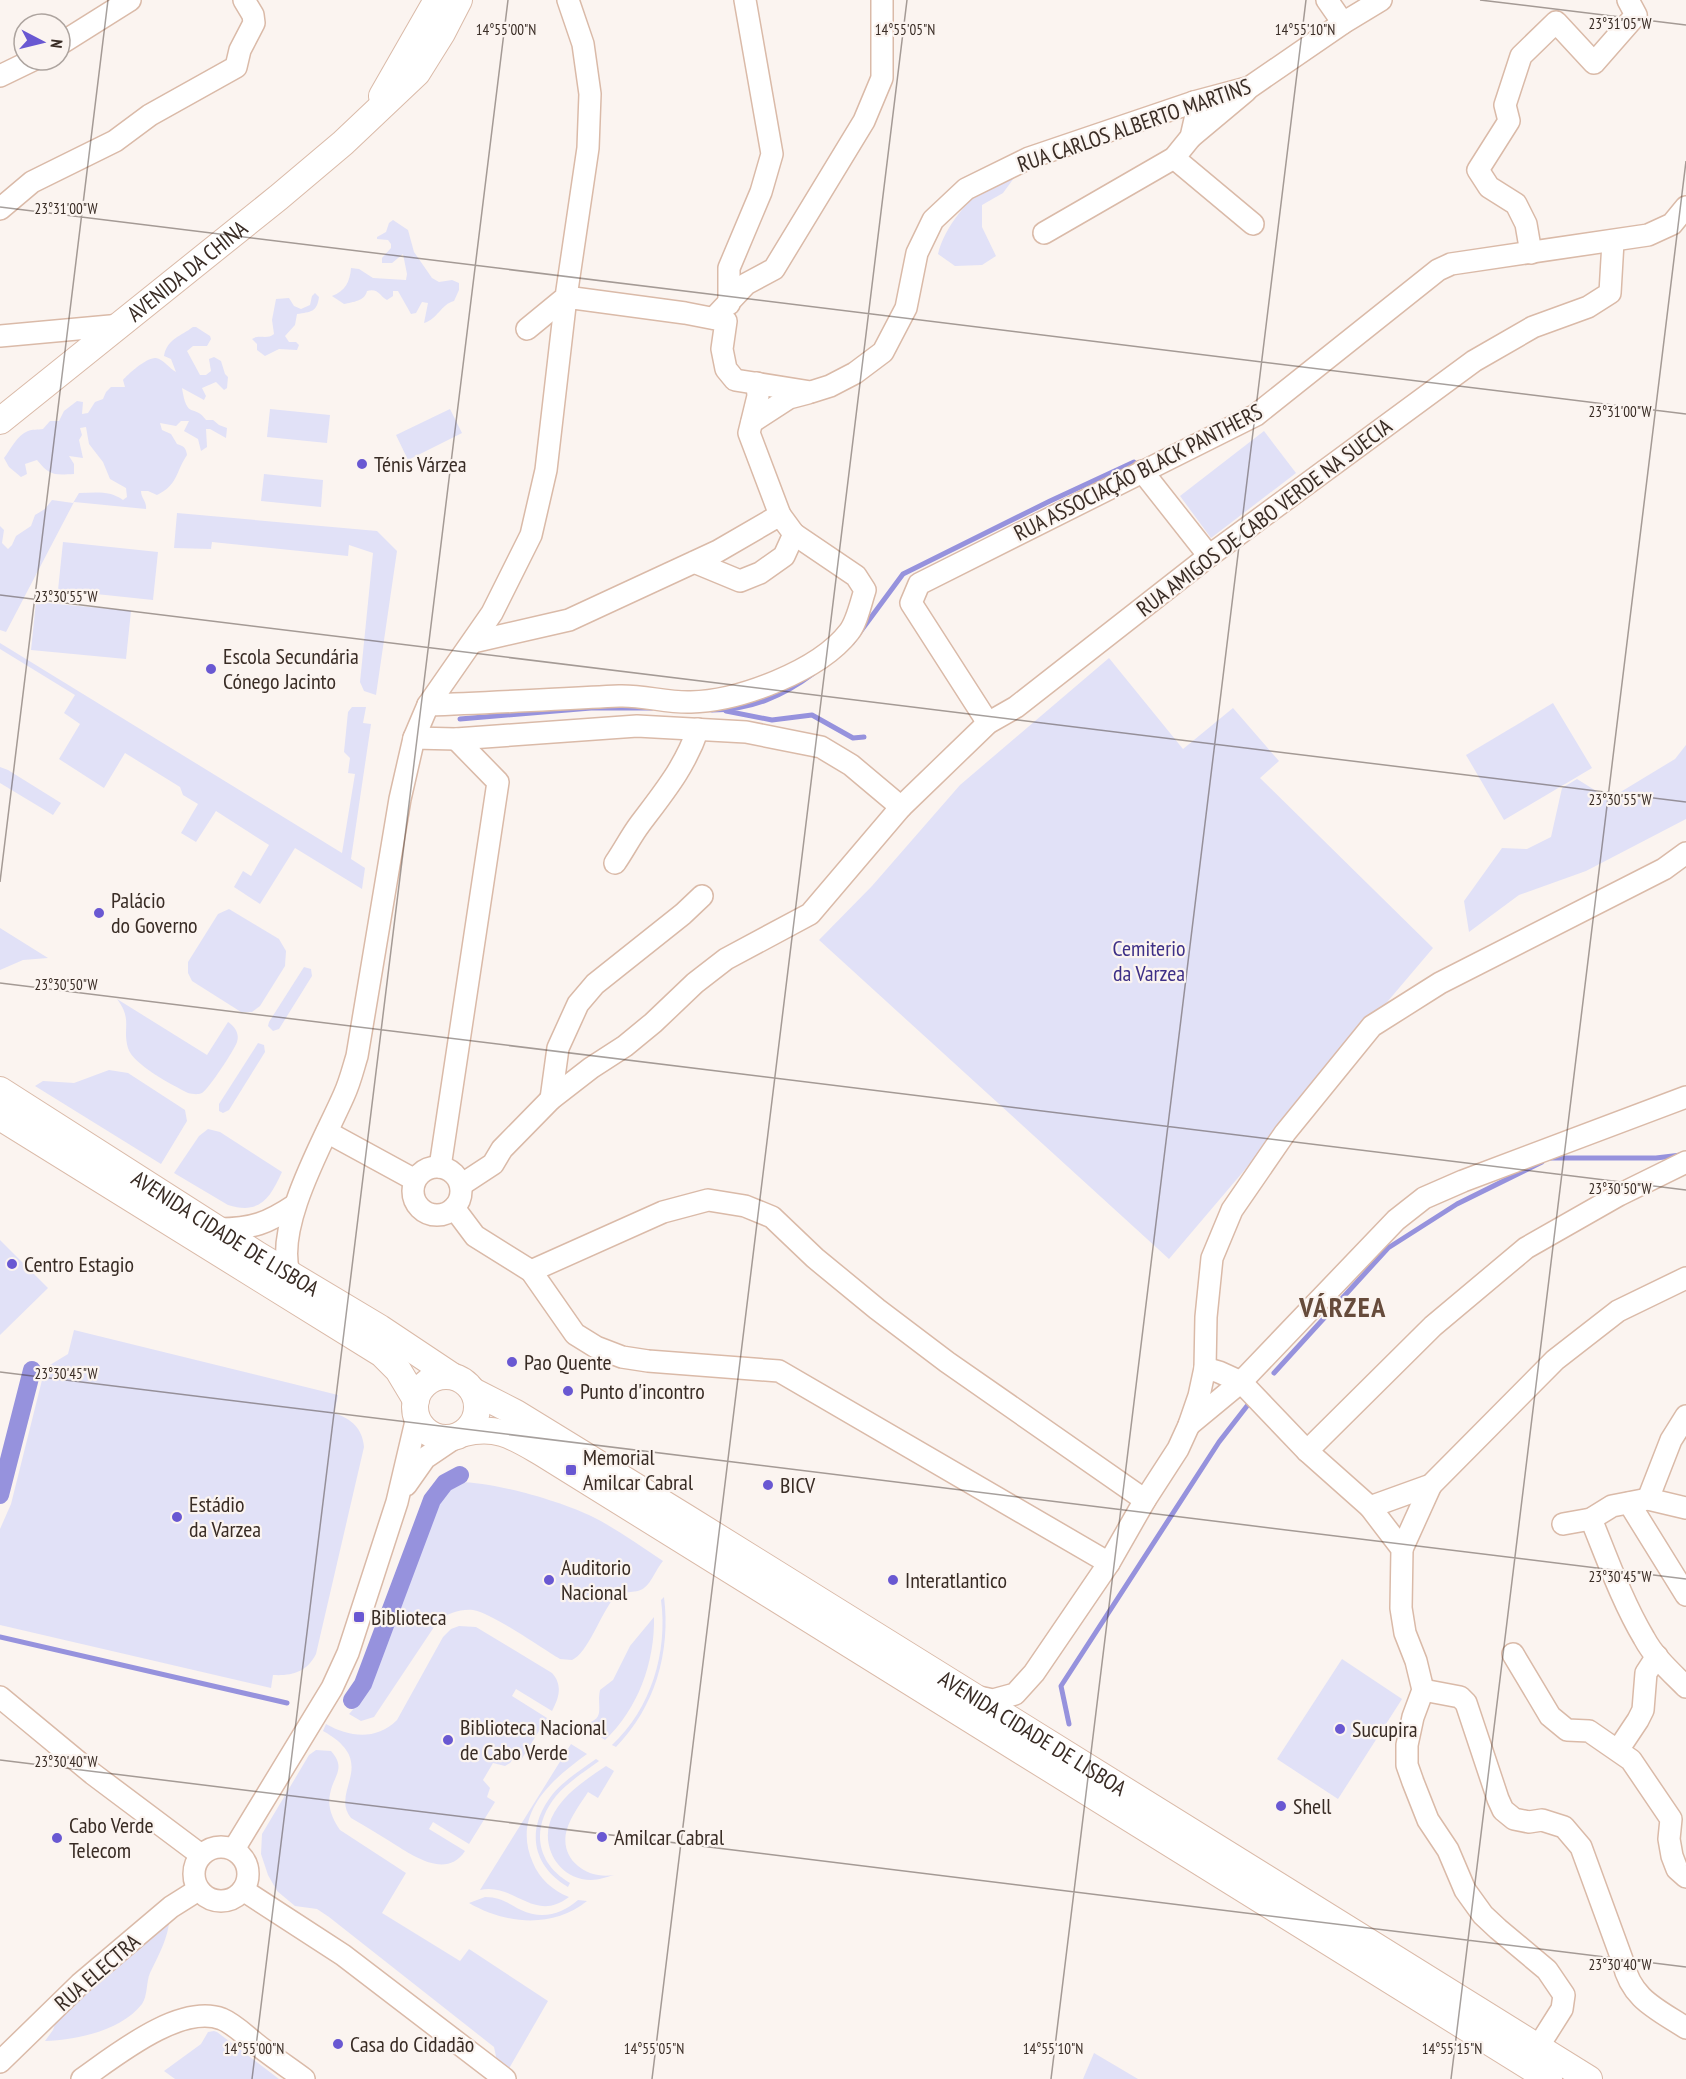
<svg xmlns="http://www.w3.org/2000/svg" width="1686" height="2079" viewBox="0 0 1686 2079" font-family="'PT Sans Narrow',sans-serif">
<style>
.green{fill:#e1e1f7}
.lines{fill:none;stroke-linecap:round;stroke-linejoin:round}
.stream{stroke:#9692dd;stroke-width:5}
.canal{stroke:#9692dd;stroke-width:18}
.minor-casing{stroke:#dabaa8;stroke-width:24}
.major-casing{stroke:#dabaa8;stroke-width:28}
.minor{stroke:#fff;stroke-width:21}
.major{stroke:#fff;stroke-width:26}
.ticks{fill:none;stroke:#392c25;stroke-width:1.5;stroke-opacity:0.45}
.poi-dot{fill:#6958d2;stroke:#fbf4f0;stroke-width:2}
.labels{text-anchor:middle;stroke-width:4.5;stroke-linejoin:round;paint-order:stroke}
.street-label{font-size:22px;fill:#392c25;stroke:#fbf4f0}
.poi-label{font-size:22px;fill:#392c25;stroke:#fbf4f0;text-anchor:start}
.park-label{font-size:22px;fill:#3e3087;stroke:#fbf4f0}
.district-label{font-size:28px;font-weight:bold;letter-spacing:1.5px;fill:#664b3b;stroke:#fbf4f0}
.ticks-label{font-size:15px;text-anchor:middle;fill:#392c25;stroke:#fbf4f0;stroke-width:4.5;stroke-linejoin:round;paint-order:stroke}
</style>
<rect width="100%" height="100%" fill="#fbf4f0"/>
<g class="green">
<path d="M 1014,178 L 1003,193 L 982,205 L 982,227 L 996,256 L 982,265 L 955,266 L 938,254 C 944,228 970,194 995,183 C 1001,181 1008,180 1014,178 Z"/>
<path d="M 393,220 L 408,230 L 414,252 L 432,278 L 439,282 L 452,280 L 459,283 L 459,290 L 454,301 C 441,304 438,319 424,323 L 428,303 L 422,302 L 416,313 L 411,314 L 398,291 L 393,291 L 393,296 L 387,300 C 379,296 379,288 367,291 C 365,301 353,302 344,304 L 332,296 C 345,291 350,282 351,268 L 359,269 L 373,278 L 406,280 L 407,274 L 403,254 L 392,263 L 382,263 L 382,258 L 391,248 L 391,244 L 388,240 L 377,239 L 377,237 L 386,232 L 389,223 Z"/>
<path d="M 315,293 L 319,297 C 317,312 311,312 297,314 L 295,325 L 285,336 L 289,342 L 296,342 L 299,345 L 297,350 L 279,349 L 265,356 L 257,350 L 257,344 L 252,339 C 259,334 267,340 274,334 L 272,320 L 276,299 L 289,298 L 294,306 L 301,309 L 310,305 L 312,296 Z"/>
<path d="M 193,327 L 196,327 L 210,336 L 211,339 L 207,346 L 193,346 L 187,351 L 200,375 L 206,375 L 211,371 L 209,359 L 214,357 L 221,361 L 225,374 L 228,377 L 227,388 L 224,390 L 216,382 L 202,388 L 206,396 L 204,400 L 182,388 C 187,421 194,403 206,420 L 213,420 L 219,425 L 227,428 L 226,438 L 210,429 L 206,429 L 207,447 L 201,451 L 198,439 L 184,431 L 189,421 L 181,421 L 176,426 L 160,423 L 162,430 L 171,434 L 177,444 C 183,446 186,447 187,455 C 176,471 178,485 157,495 L 148,491 L 141,491 C 141,498 147,502 146,509 L 74,502 L 6,632 L 0,630 L 0,526 L 4,530 L 2,543 L 8,549 L 12,545 L 16,536 L 31,526 L 35,515 L 45,509 L 52,500 L 73,503 L 79,493 C 95,493 109,490 123,500 L 127,497 L 126,488 L 110,479 L 103,462 L 89,444 L 86,427 L 80,428 L 82,435 L 79,440 L 83,458 L 69,456 L 74,464 L 74,474 C 54,475 50,476 37,460 L 25,464 L 27,474 L 21,477 L 9,467 L 4,458 C 11,449 17,435 28,431 C 32,429 38,430 43,429 L 50,421 L 59,421 L 64,411 L 77,401 L 83,402 L 82,414 L 88,413 L 95,402 L 103,399 L 106,392 L 111,387 L 125,387 L 123,380 C 128,374 147,357 156,358 C 163,359 170,369 176,372 L 171,359 L 164,356 C 167,339 181,336 193,327 Z"/>
<path d="M 270,409 L 330,415 L 327,443 L 267,437 Z"/>
<path d="M 450,409 L 462,433 L 408,460 L 396,435 Z"/>
<path d="M 1264,431 L 1296,473 L 1211,538 L 1180,496 Z"/>
<path d="M 264,474 L 323,480 L 321,507 L 261,501 Z"/>
<path d="M 177,513 L 377,531 L 397,551 L 376,695 L 364,691 L 360,682 L 373,553 L 349,545 L 348,556 L 212,542 L 211,549 L 174,548 Z"/>
<path d="M 63,542 L 158,552 L 153,600 L 58,590 Z"/>
<path d="M 36,602 L 131,611 L 126,659 L 31,650 Z"/>
<path d="M 0,643 L 342,853 L 355,774 L 348,773 L 350,758 L 344,752 L 348,712 L 352,707 L 366,707 L 363,723 L 371,724 L 351,859 L 365,868 L 362,889 L 295,848 L 260,904 L 234,887 L 243,871 L 251,876 L 269,845 L 216,811 L 196,842 L 181,833 L 198,804 L 183,795 L 180,787 L 125,753 L 104,788 L 59,759 L 80,724 L 64,713 L 75,695 L 0,649 Z"/>
<path d="M 1109,658 L 1183,749 L 1233,708 L 1279,761 L 1260,778 L 1433,948 L 1169,1259 L 819,940 L 872,886 L 960,785 Z"/>
<path d="M 1553,703 L 1592,768 L 1504,820 L 1466,755 Z"/>
<path d="M 1686,745 L 1686,819 L 1586,871 L 1519,895 L 1469,932 L 1464,901 L 1502,848 L 1527,849 L 1551,837 L 1562,788 L 1577,779 L 1609,799 L 1675,759 Z"/>
<path d="M 0,767 L 8,770 L 61,803 L 53,815 L 0,783 Z"/>
<path d="M 229,909 L 279,939 L 286,951 L 285,966 L 260,1006 L 252,1012 L 241,1012 L 192,981 L 188,973 L 188,962 L 218,914 Z"/>
<path d="M 0,928 L 48,958 L 23,960 L 0,970 Z"/>
<path d="M 304,967 L 311,969 L 312,976 L 279,1029 L 273,1031 L 268,1026 L 269,1022 Z"/>
<path d="M 117,999 L 207,1055 L 228,1022 C 234,1026 240,1033 237,1042 C 235,1049 208,1090 202,1093 C 197,1095 193,1094 188,1093 C 174,1086 132,1064 128,1048 C 122,1028 133,1020 117,999 Z"/>
<path d="M 258,1043 L 264,1045 L 265,1052 L 229,1110 L 223,1113 L 219,1111 L 219,1104 Z"/>
<path d="M 109,1070 L 128,1073 L 185,1110 L 187,1121 L 161,1164 L 35,1086 L 43,1081 L 74,1083 Z"/>
<path d="M 208,1129 L 220,1132 L 282,1172 C 270,1198 260,1215 228,1205 L 174,1173 L 199,1136 Z"/>
<path d="M 0,1240 L 48,1288 L 0,1335 Z"/>
<path d="M 74,1330 L 338,1395 L 334,1413 C 352,1419 362,1428 364,1447 L 316,1654 C 307,1672 292,1676 273,1675 L 271,1688 L 0,1625 L 0,1529 L 11,1504 L 45,1368 L 68,1354 Z"/>
<path d="M 459,1482 C 494,1482 561,1501 593,1517 C 617,1529 640,1546 663,1561 C 656,1569 652,1582 644,1588 C 635,1595 622,1589 614,1598 C 601,1613 588,1653 572,1660 L 560,1659 C 541,1648 492,1613 473,1610 C 460,1609 448,1613 438,1621 L 374,1717 L 361,1721 L 349,1714 L 359,1703 L 370,1682 L 434,1509 L 446,1490 Z"/>
<path d="M 664,1597 C 671,1652 655,1707 616,1747 L 612,1745 C 651,1709 668,1652 661,1600 Z"/>
<path d="M 654,1617 C 655,1662 638,1709 605,1740 L 581,1724 C 608,1721 596,1707 600,1690 L 613,1680 L 630,1646 Z"/>
<path d="M 459,1626 L 476,1627 L 552,1673 C 563,1685 559,1698 552,1711 L 516,1689 L 512,1696 L 547,1718 L 521,1760 L 515,1756 L 510,1763 L 505,1766 L 493,1763 L 483,1780 L 490,1788 L 487,1797 L 495,1802 L 469,1844 L 433,1822 L 429,1829 L 465,1851 C 446,1880 412,1855 391,1842 C 378,1834 365,1826 351,1818 C 329,1791 381,1763 323,1731 L 326,1724 C 349,1737 376,1741 397,1720 L 443,1637 L 451,1629 Z"/>
<path d="M 1342,1659 L 1402,1699 L 1338,1799 L 1277,1759 Z"/>
<path d="M 571,1744 L 587,1754 C 551,1780 511,1814 533,1863 C 539,1878 553,1891 569,1897 C 534,1924 514,1882 480,1890 Z"/>
<path d="M 316,1750 L 331,1751 C 347,1769 333,1776 330,1794 C 327,1807 333,1820 340,1830 L 406,1873 L 382,1913 L 460,1961 L 469,1949 L 548,2001 L 507,2072 L 498,2066 L 494,2047 L 329,1917 L 317,1909 L 295,1906 L 277,1891 L 268,1875 L 261,1854 L 262,1834 L 309,1755 Z"/>
<path d="M 596,1759 L 599,1761 C 584,1772 568,1782 556,1796 C 531,1827 535,1863 570,1883 L 568,1887 C 531,1865 526,1828 552,1795 C 564,1780 581,1770 596,1759 Z"/>
<path d="M 606,1766 L 614,1771 L 598,1798 L 588,1792 C 581,1803 571,1816 567,1829 C 558,1859 587,1880 614,1875 C 606,1877 599,1880 591,1880 C 557,1880 537,1842 554,1813 C 566,1792 587,1779 606,1766 Z"/>
<path d="M 485,1897 C 501,1897 507,1903 521,1910 C 542,1920 562,1914 578,1900 L 587,1901 C 553,1929 505,1924 469,1903 Z"/>
<path d="M 170,1916 C 168,1939 160,1952 150,1973 C 146,1982 148,1995 142,2004 C 121,2031 76,2040 45,2041 L 53,2030 L 56,2021 Z"/>
<path d="M 214,2031 L 217,2032 L 279,2079 L 175,2079 L 164,2071 L 201,2044 L 208,2032 Z"/>
<path d="M 1094,2053 L 1138,2079 L 1083,2079 Z"/>
</g>
<g class="lines">
<g class="stream">
<path d="M 852,643 L 903,574 L 1050,501 L 1134,462"/>
<path d="M 712,710 C 751,710 783,696 814,673"/>
<path d="M 726,711 L 772,720 L 812,715 L 853,738 L 864,737"/>
<path d="M 460,719 L 591,708 L 652,708"/>
<path d="M 1550,1158 L 1656,1158 L 1681,1155"/>
<path d="M 1274,1373 L 1388,1248 L 1457,1204 L 1542,1162"/>
<path d="M 0,1637 L 287,1703"/>
<path d="M 1069,1724 L 1061,1686 L 1219,1442 L 1247,1406"/>
</g>
<g class="canal">
<path d="M 0,1495 L 32,1370"/>
<path d="M 352,1700 L 363,1684 L 432,1500 L 445,1483 L 460,1475"/>
</g>
<defs>
<g id="minor">
<path d="M 1327,0 L 1343,23"/>
<path d="M 60,44 L 130,0"/>
<path d="M 0,76 L 33,60"/>
<path d="M 1191,137 L 1246,91"/>
<path d="M 1174,158 L 1253,224"/>
<path d="M 0,209 L 32,182 L 115,141 L 150,115 L 236,67 L 240,50 L 254,23 L 253,15 L 244,0"/>
<path d="M 1044,233 L 1174,158 L 1191,137 L 1196,115 L 1194,102"/>
<path d="M 1531,253 L 1526,224 L 1516,204 L 1489,187 L 1478,170 L 1509,121 L 1505,105 L 1521,56 L 1556,22 L 1594,63 L 1636,15 L 1628,0"/>
<path d="M 729,304 L 729,268 L 761,192 L 772,154 L 745,0"/>
<path d="M 714,318 L 746,284 L 774,269 L 864,121 L 882,78 L 882,0"/>
<path d="M 527,329 L 566,297 L 588,148 L 590,94 L 583,44 L 568,0"/>
<path d="M 0,336 L 121,325"/>
<path d="M 757,383 L 758,396 L 749,433 L 780,515"/>
<path d="M 752,422 L 789,398 L 808,393"/>
<path d="M 1142,471 L 1209,556"/>
<path d="M 473,642 L 569,620 L 718,551 L 780,515 L 794,534 L 784,556 L 760,573 L 740,581 L 694,562"/>
<path d="M 428,705 C 492,703 555,699 619,696 C 643,695 667,703 691,702 C 739,701 819,671 849,632 C 857,622 861,602 865,590 L 856,576 L 794,534"/>
<path d="M 988,723 L 911,603 L 919,584 L 1256,415 L 1438,270 L 1451,264 L 1648,235 L 1672,224 L 1686,207"/>
<path d="M 414,738 L 428,705 L 492,613 L 531,535 L 546,470 L 566,297 L 685,313 L 726,321 L 722,349 L 726,369 L 735,380 L 811,392 L 830,386 L 855,373 L 883,352 L 906,308 L 917,253 L 933,220 L 966,189 L 1029,158 L 1194,102 L 1250,87 L 1343,23 L 1381,0"/>
<path d="M 901,807 L 988,723 L 1016,707 L 1209,556 L 1474,361 L 1533,327 L 1588,307 L 1610,293 L 1613,242"/>
<path d="M 615,863 C 624,850 631,836 640,824 C 664,792 685,767 698,729"/>
<path d="M 551,1099 L 558,1048 L 578,1004 L 595,984 L 683,914 L 702,896"/>
<path d="M 327,1132 L 415,1180"/>
<circle cx="437" cy="1191" r="24"/>
<path d="M 440,1167 L 498,782 L 456,739"/>
<path d="M 454,1208 L 475,1236 L 531,1271 L 575,1334 L 596,1347 L 622,1357 L 648,1361 L 779,1371 L 1109,1563"/>
<path d="M 219,1229 C 252,1229 268,1223 295,1205"/>
<path d="M 531,1271 L 663,1212 L 708,1200 L 745,1206 L 772,1217 L 815,1258 L 877,1309 L 947,1362 L 1145,1500"/>
<path d="M 289,1273 C 275,1224 324,1141 344,1095 C 350,1082 353,1069 357,1056 L 400,799 L 414,738 L 456,739 L 637,726 L 746,732 L 821,747 L 851,765 L 901,807 L 810,914 L 726,959 L 695,983 L 653,1023 L 625,1046 L 591,1068 L 551,1099 L 502,1149 L 493,1164 L 461,1185"/>
<path d="M 1205,1368 L 1219,1372 L 1241,1382 L 1307,1451 L 1370,1507 L 1431,1485 L 1555,1360 L 1618,1311 L 1686,1278"/>
<path d="M 1189,1425 L 1241,1382 L 1396,1220 L 1424,1198 L 1463,1181 L 1686,1097"/>
<path d="M 1307,1451 L 1433,1326 L 1526,1248 L 1619,1195 L 1686,1162"/>
<path d="M 406,1485 L 425,1458 L 456,1437"/>
<path d="M 1648,1499 L 1671,1440 L 1686,1416"/>
<path d="M 1629,1503 L 1686,1595"/>
<path d="M 1370,1507 L 1402,1549 L 1401,1608 L 1405,1633 L 1416,1661 L 1423,1690 L 1413,1717 L 1407,1745 L 1407,1765 L 1413,1782 L 1428,1820 L 1448,1850 L 1465,1890 L 1483,1915 L 1498,1929 L 1547,1970 L 1564,1995 L 1562,2009 L 1538,2047"/>
<path d="M 1591,1519 C 1607,1558 1622,1601 1644,1638 C 1654,1657 1671,1672 1686,1687"/>
<path d="M 1563,1524 L 1591,1519 L 1612,1506 L 1648,1499 L 1686,1508"/>
<path d="M 1402,1549 L 1431,1485"/>
<path d="M 1513,1654 L 1550,1716 L 1567,1730 L 1589,1731 L 1631,1760 L 1671,1819 L 1669,1839 L 1672,1856 L 1677,1869 L 1686,1877"/>
<path d="M 1423,1690 L 1460,1697 L 1466,1703 L 1498,1799 L 1503,1810 L 1514,1819 L 1529,1822 L 1542,1820 L 1564,1827 L 1581,1847 L 1623,1962 C 1631,1999 1657,2009 1686,2028"/>
<path d="M 974,1696 L 993,1700 L 1015,1694 L 1034,1673 L 1109,1563 L 1145,1500 L 1178,1449 L 1189,1425 L 1199,1396 L 1205,1368 L 1206,1317 L 1212,1258 L 1232,1210 L 1285,1133 L 1372,1026 L 1440,983 L 1664,869 L 1686,853"/>
<path d="M 0,1697 L 93,1774 L 201,1855"/>
<path d="M 1618,1750 L 1638,1720 L 1643,1710 L 1646,1673 L 1657,1656"/>
<circle cx="221" cy="1874" r="27"/>
<path d="M 234,1849 L 332,1688 L 348,1653 L 397,1502 L 417,1417"/>
<path d="M 243,1890 L 343,1955 L 505,2079"/>
<path d="M 0,2062 L 80,1984 L 171,1907 L 198,1890"/>
<path d="M 82,2079 C 115,2056 180,2003 222,2019 C 234,2024 245,2035 255,2043 C 271,2056 288,2067 304,2079"/>
</g>
<g id="major">
<path d="M 382,96 L 437,0"/>
<path id="s1" d="M 0,421 L 279,197 L 343,143 L 417,73 L 442,33 L 459,0"/>
<path id="s2" d="M 0,1090 L 258,1255 L 380,1328 L 452,1376"/>
<path d="M 0,1117 L 382,1354 L 398,1370 L 416,1400"/>
<circle cx="446" cy="1407" r="31"/>
<path id="s3" d="M 473,1391 L 516,1413 L 687,1518 L 1589,2079"/>
<path d="M 464,1433 C 498,1425 514,1437 542,1453 L 1549,2079"/>
</g>
</defs>
<use href="#minor" class="minor-casing"/>
<use href="#major" class="major-casing"/>
<use href="#minor" class="minor"/>
<use href="#major" class="major"/>
</g>
<path class="ticks" d="M 1480,0 L 1686,25M 0,207 L 1686,414M 0,595 L 1686,802M 0,882 L 108,0M 0,983 L 1686,1190M 0,1372 L 1686,1579M 0,1760 L 1686,1967M 252,2079 L 508,0M 652,2079 L 907,0M 1051,2079 L 1306,0M 1451,2079 L 1686,161"/>
<g class="poi-dot">
<circle cx="362" cy="464" r="6"/>
<circle cx="211" cy="669" r="6"/>
<circle cx="99" cy="913" r="6"/>
<circle cx="12" cy="1264" r="6"/>
<circle cx="512" cy="1362" r="6"/>
<circle cx="568" cy="1391" r="6"/>
<rect x="565" y="1464" width="12" height="12" rx="3"/>
<circle cx="768" cy="1485" r="6"/>
<circle cx="177" cy="1517" r="6"/>
<circle cx="549" cy="1580" r="6"/>
<circle cx="893" cy="1580" r="6"/>
<rect x="353" y="1611" width="12" height="12" rx="3"/>
<circle cx="1340" cy="1729" r="6"/>
<circle cx="448" cy="1740" r="6"/>
<circle cx="1281" cy="1806" r="6"/>
<circle cx="602" cy="1837" r="6"/>
<circle cx="57" cy="1838" r="6"/>
<circle cx="338" cy="2044" r="6"/>
</g>
<g class="labels">
<g class="street-label">
<text transform="translate(1134 125) rotate(-19)" y="8">RUA CARLOS ALBERTO MARTINS</text>
<text dy="8" stroke="none"><textPath href="#s1" startOffset="240">AVENIDA DA CHINA</textPath></text>
<text transform="translate(1138 472) rotate(-27)" y="8">RUA ASSOCIAÇÃO BLACK PANTHERS</text>
<text transform="translate(1264 517) rotate(-37)" y="8">RUA AMIGOS DE CABO VERDE NA SUECIA</text>
<text dy="8" stroke="none"><textPath href="#s2" startOffset="267">AVENIDA CIDADE DE LISBOA</textPath></text>
<text dy="8" stroke="none"><textPath href="#s3" startOffset="656">AVENIDA CIDADE DE LISBOA</textPath></text>
<text transform="translate(97 1972) rotate(-41)" y="8">RUA ELECTRA</text>
</g>
<g class="poi-label">
<text x="374" y="472">Ténis Várzea</text>
<text x="223" y="664">Escola Secundária<tspan x="223" dy="25">Cónego Jacinto</tspan></text>
<text x="111" y="908">Palácio<tspan x="111" dy="25">do Governo</tspan></text>
<text x="24" y="1272">Centro Estagio</text>
<text x="524" y="1370">Pao Quente</text>
<text x="580" y="1399">Punto d'incontro</text>
<text x="583" y="1465">Memorial<tspan x="583" dy="25">Amilcar Cabral</tspan></text>
<text x="780" y="1493">BICV</text>
<text x="189" y="1512">Estádio<tspan x="189" dy="25">da Varzea</tspan></text>
<text x="561" y="1575">Auditorio<tspan x="561" dy="25">Nacional</tspan></text>
<text x="905" y="1588">Interatlantico</text>
<text x="371" y="1625">Biblioteca</text>
<text x="460" y="1735">Biblioteca Nacional<tspan x="460" dy="25">de Cabo Verde</tspan></text>
<text x="1352" y="1737">Sucupira</text>
<text x="1293" y="1814">Shell</text>
<text x="69" y="1833">Cabo Verde<tspan x="69" dy="25">Telecom</tspan></text>
<text x="614" y="1845">Amilcar Cabral</text>
<text x="350" y="2052">Casa do Cidadão</text>
</g>
<g class="park-label">
<text x="1149" y="956">Cemiterio<tspan x="1149" dy="25">da Varzea</tspan></text>
</g>
<g class="district-label">
<text x="1343" y="1317">VÁRZEA</text>
</g>
</g>
<g class="ticks-label">
<text x="1620" y="29">23°31'05"W</text>
<text x="506" y="35">14°55'00"N</text>
<text x="905" y="35">14°55'05"N</text>
<text x="1305" y="35">14°55'10"N</text>
<text x="66" y="214">23°31'00"W</text>
<text x="1620" y="417">23°31'00"W</text>
<text x="66" y="602">23°30'55"W</text>
<text x="1620" y="805">23°30'55"W</text>
<text x="66" y="990">23°30'50"W</text>
<text x="1620" y="1194">23°30'50"W</text>
<text x="66" y="1379">23°30'45"W</text>
<text x="1620" y="1582">23°30'45"W</text>
<text x="66" y="1767">23°30'40"W</text>
<text x="1620" y="1970">23°30'40"W</text>
<text x="254" y="2054">14°55'00"N</text>
<text x="654" y="2054">14°55'05"N</text>
<text x="1053" y="2054">14°55'10"N</text>
<text x="1452" y="2054">14°55'15"N</text>
</g>
<g transform="translate(42 42) rotate(97)"><circle r="28" fill="#fbf4f0" stroke="#ada49f" stroke-width="1.5"/>
<path d="M0-4.5L10 22L0 15L-10 22Z" fill="#6958d2"/>
<text y="-9" font-size="16" font-weight="bold" text-anchor="middle" fill="#392c25">N</text>
</g>
</svg>
